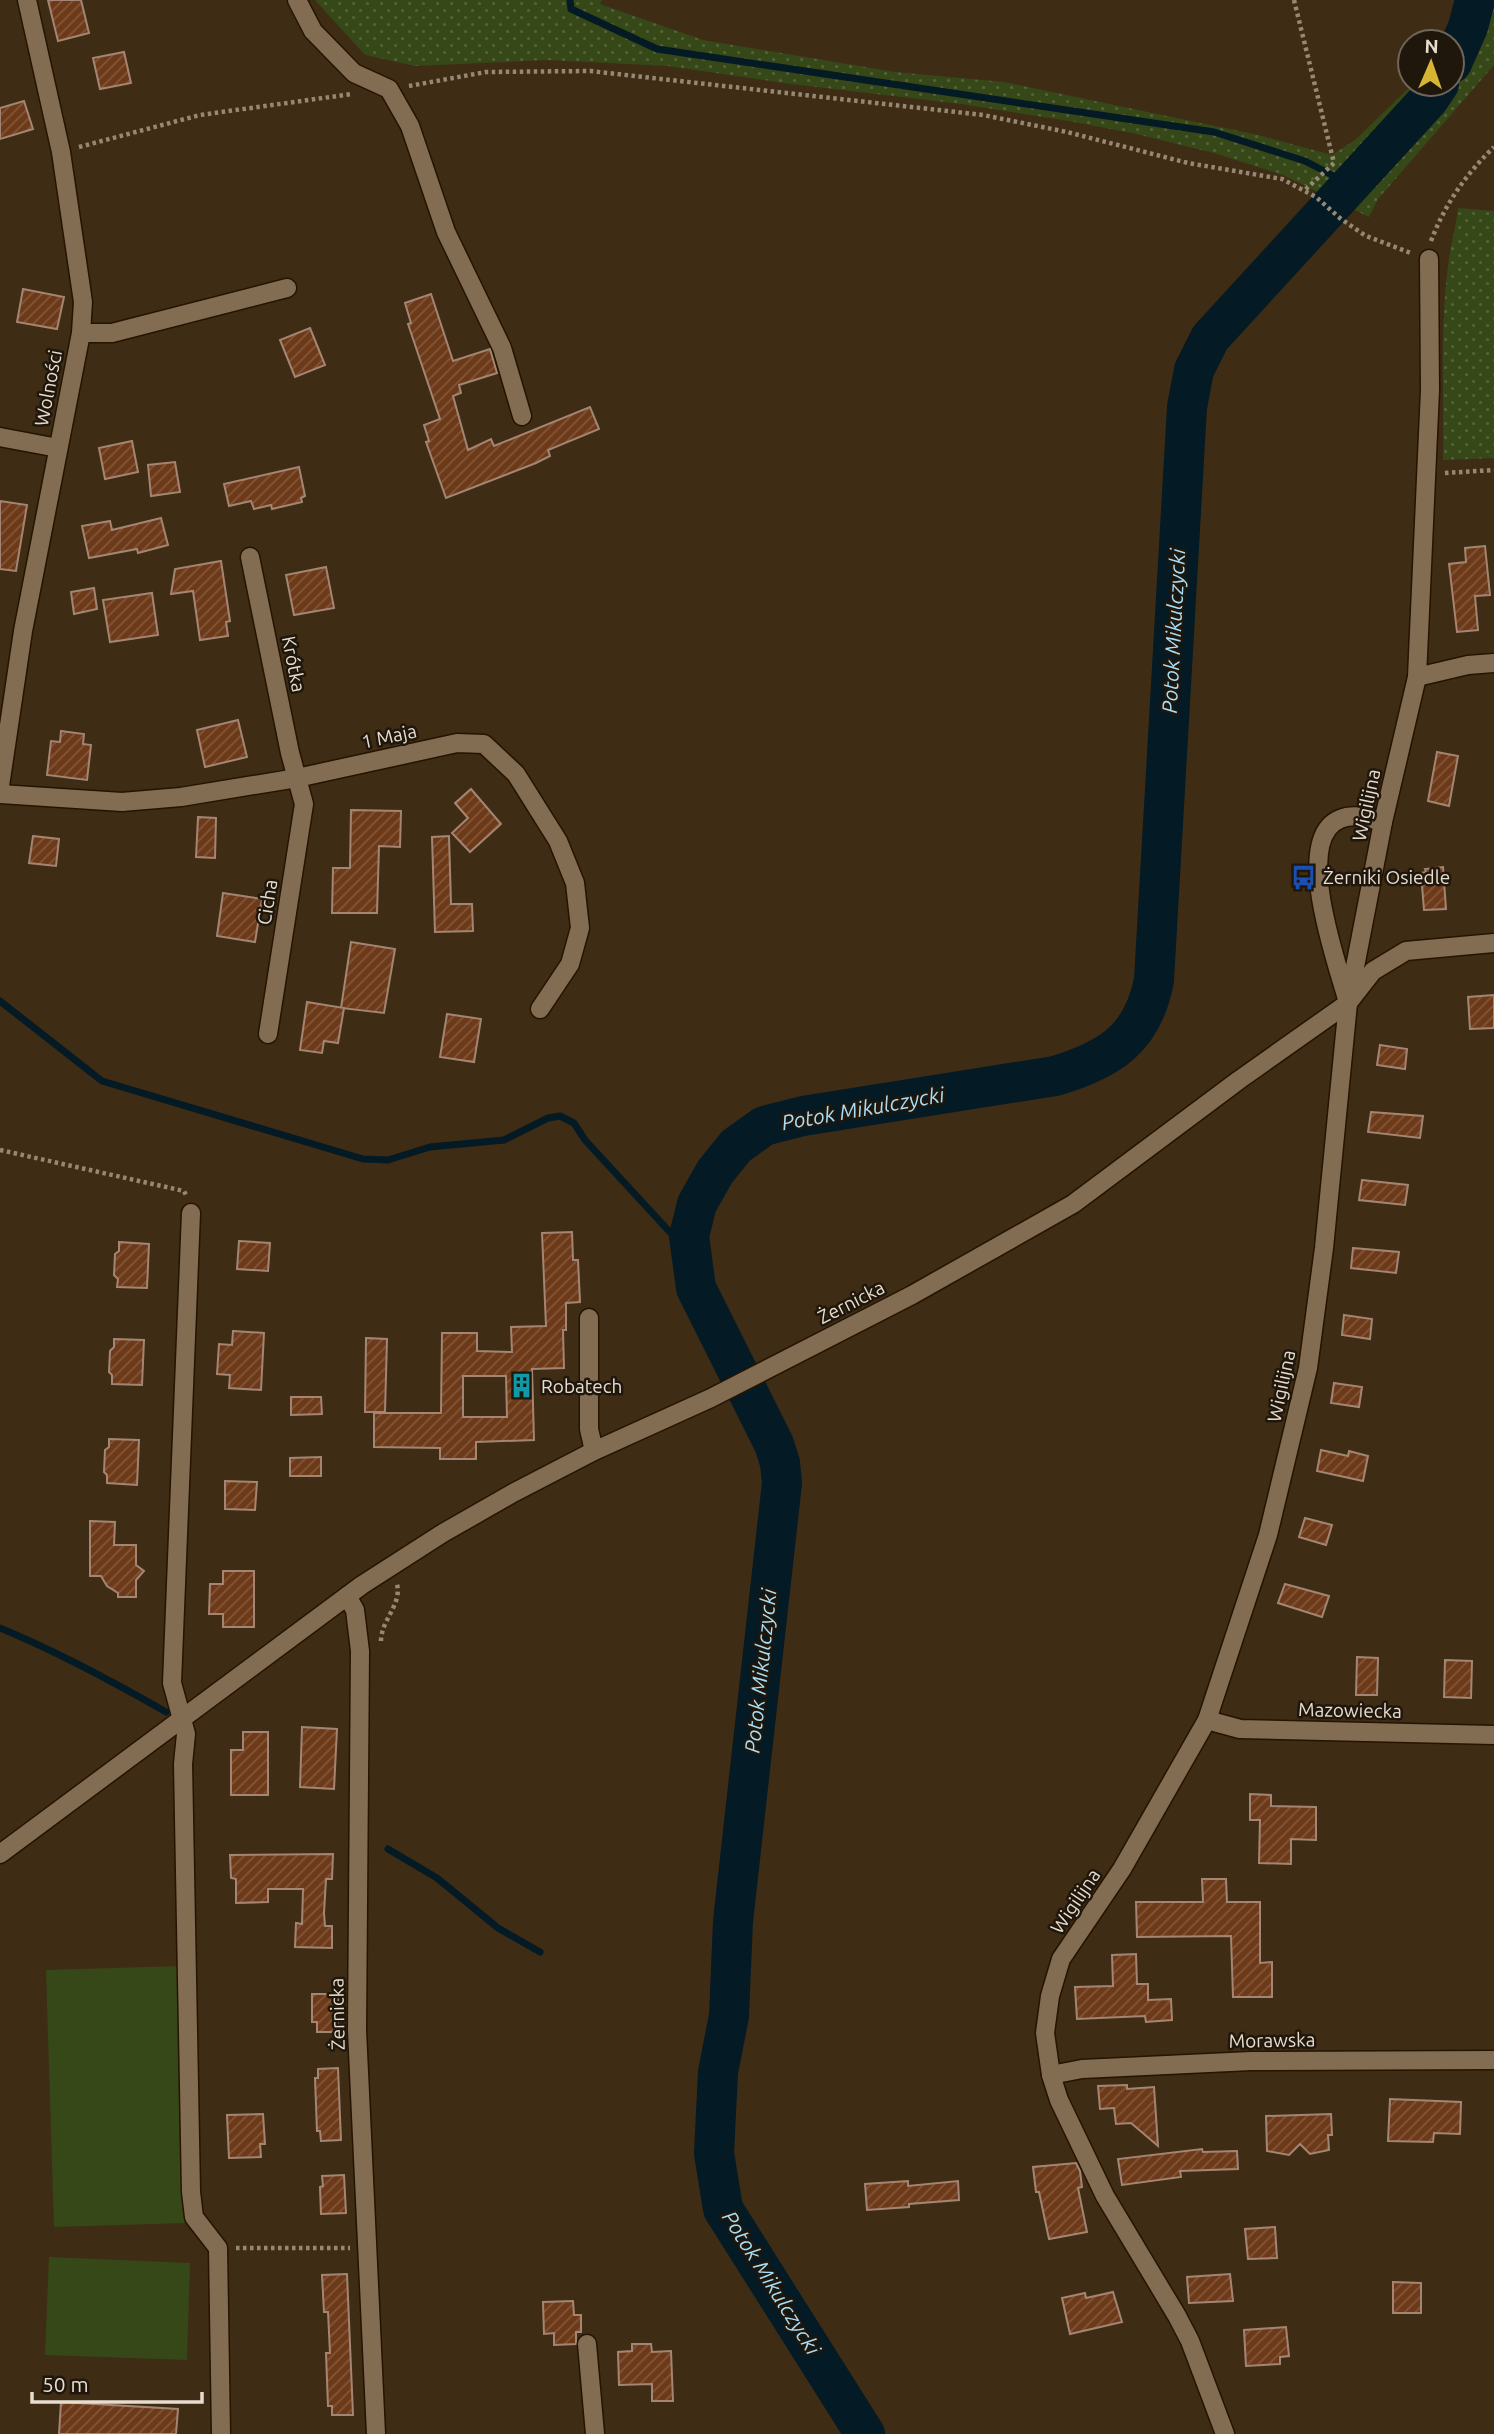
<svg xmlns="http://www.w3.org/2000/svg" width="1494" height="2434" viewBox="0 0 1494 2434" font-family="Ubuntu,sans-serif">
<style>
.grass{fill:url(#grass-dots)}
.pitch{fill:#364817}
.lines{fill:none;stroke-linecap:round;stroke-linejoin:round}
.stream{stroke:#041a24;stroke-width:7}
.river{stroke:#041a24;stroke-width:40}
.building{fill:url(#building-hatch);stroke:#a48573;stroke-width:2;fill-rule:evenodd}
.minor-casing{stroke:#251400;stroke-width:21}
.path{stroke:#978875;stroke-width:4.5;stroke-dasharray:3.5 3.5;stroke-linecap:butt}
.minor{stroke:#826d53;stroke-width:18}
.labels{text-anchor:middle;stroke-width:5;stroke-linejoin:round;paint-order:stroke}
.street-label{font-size:19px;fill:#e8dcce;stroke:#1f170c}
.poi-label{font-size:19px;fill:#e8dcce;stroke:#1f170c;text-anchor:start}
.water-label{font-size:21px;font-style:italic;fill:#a7dffb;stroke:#1f170c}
</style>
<defs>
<pattern id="grass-dots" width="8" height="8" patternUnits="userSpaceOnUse" patternTransform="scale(1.75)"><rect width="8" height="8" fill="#364817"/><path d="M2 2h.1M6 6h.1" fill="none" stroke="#536238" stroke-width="1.8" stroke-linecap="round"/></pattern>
<pattern id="building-hatch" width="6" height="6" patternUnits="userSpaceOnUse" patternTransform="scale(1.75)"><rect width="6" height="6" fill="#6d3a19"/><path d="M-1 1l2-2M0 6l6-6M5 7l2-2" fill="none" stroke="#825639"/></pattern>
</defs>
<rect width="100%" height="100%" fill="#3f2c14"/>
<g class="grass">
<path d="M 315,0 L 602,0 L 600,4 L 703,40 L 895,72 L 1004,82 L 1258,135 L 1332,155 L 1355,140 L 1413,84 L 1452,84 L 1452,42 L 1444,42 L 1463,10 L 1461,0 L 1494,0 L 1494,65 L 1378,199 L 1369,217 L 1283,175 L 1214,153 L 1132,133 L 1069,121 L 961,104 L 791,84 L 668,66 L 547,60 L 415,66 L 365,55 Z"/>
<path d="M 1458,208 L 1494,211 L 1494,458 L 1443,460 C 1444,396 1440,330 1448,266 C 1450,247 1456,228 1458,208 Z"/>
</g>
<g class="pitch">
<path d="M 181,1966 L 188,2223 L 54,2227 L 46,1970 Z"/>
<path d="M 49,2257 L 190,2263 L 187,2360 L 45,2355 Z"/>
</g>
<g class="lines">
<g class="stream">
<path d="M 570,0 L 571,9 L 657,49 L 1214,132 L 1305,161 L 1351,185"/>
<path d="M 0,1001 L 102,1081 L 363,1159 L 388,1160 L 430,1147 L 504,1140 L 548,1118 L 560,1116 L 574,1123 L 585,1140 L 691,1255"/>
<path d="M 0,1628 C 58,1652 112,1681 166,1712"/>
<path d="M 388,1849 L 437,1878 L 498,1928 L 540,1952"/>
</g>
<g class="river">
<path d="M 1452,63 L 1468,27 L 1475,0"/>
<path d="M 865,2434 L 723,2209 L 714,2153 L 718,2072 L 729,2016 L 733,1921 L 782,1483 L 780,1463 L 774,1444 L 696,1288 L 689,1236 L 697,1204 L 715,1172 L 736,1146 L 764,1126 L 803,1116 L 1055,1076 C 1109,1060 1143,1039 1154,980 L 1187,407 L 1194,370 L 1210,338 L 1429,99 L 1439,84"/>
</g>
</g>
<g class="building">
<path d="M 48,0 L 81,0 L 89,33 L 58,41 Z"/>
<path d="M 124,52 L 131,83 L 100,89 L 93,58 Z"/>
<path d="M 24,101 L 33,129 L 0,139 L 0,108 Z"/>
<path d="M 23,289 L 64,297 L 57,329 L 17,322 Z"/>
<path d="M 431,294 L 453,361 L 490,349 L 497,373 L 459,385 L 461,393 L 453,396 L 468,450 L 491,439 L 494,446 L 590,407 L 599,429 L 548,450 L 550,456 L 536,463 L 446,498 L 426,442 L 429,441 L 424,425 L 440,419 L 408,324 L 411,323 L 405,303 Z"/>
<path d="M 310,328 L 325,365 L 295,377 L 280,340 Z"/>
<path d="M 132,441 L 138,472 L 105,479 L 99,448 Z"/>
<path d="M 175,462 L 180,492 L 151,496 L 148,465 Z"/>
<path d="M 299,467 L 305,496 L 301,498 L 302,502 L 272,509 L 271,505 L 254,509 L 251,501 L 229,506 L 224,484 Z"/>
<path d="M 0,501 L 27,505 L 16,571 L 0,569 Z"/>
<path d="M 161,518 L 168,545 L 138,553 L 137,549 L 89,558 L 82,526 L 110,521 L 112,530 Z"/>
<path d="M 1485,546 L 1490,595 L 1475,596 L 1478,630 L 1457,632 L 1449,564 L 1466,562 L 1465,548 Z"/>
<path d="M 221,561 L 230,621 L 226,622 L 228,636 L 200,640 L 193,591 L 171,594 L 175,569 Z"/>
<path d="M 326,567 L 334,608 L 294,615 L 286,575 Z"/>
<path d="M 94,588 L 97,609 L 74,614 L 71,592 Z"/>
<path d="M 152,593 L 158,635 L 110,642 L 103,600 Z"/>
<path d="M 238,720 L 247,757 L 205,767 L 197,730 Z"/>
<path d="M 61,731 L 84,734 L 83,744 L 91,745 L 87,780 L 47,775 L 51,741 L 60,742 Z"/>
<path d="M 1437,752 L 1458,756 L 1449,806 L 1428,801 Z"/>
<path d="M 471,789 L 501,824 L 470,852 L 452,833 L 468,818 L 455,803 Z"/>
<path d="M 351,810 L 401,811 L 400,847 L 379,846 L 377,913 L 332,913 L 333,868 L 350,868 Z"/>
<path d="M 198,817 L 216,818 L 215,858 L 196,857 Z"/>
<path d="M 33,836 L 59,839 L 56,866 L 29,863 Z"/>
<path d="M 449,836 L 451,904 L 472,904 L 473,931 L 435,932 L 432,837 Z"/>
<path d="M 1443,867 L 1446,909 L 1424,910 L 1421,873 L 1426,872 L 1425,869 Z"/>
<path d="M 223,893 L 262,899 L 255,942 L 217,936 Z"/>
<path d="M 351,942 L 395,949 L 384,1013 L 341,1008 Z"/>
<path d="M 1494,995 L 1494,1028 L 1470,1029 L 1468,997 Z"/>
<path d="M 307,1002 L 344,1008 L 338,1043 L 324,1041 L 322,1053 L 300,1050 Z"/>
<path d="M 447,1014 L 481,1019 L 474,1062 L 440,1057 Z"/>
<path d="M 1380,1045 L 1407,1049 L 1405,1069 L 1377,1065 Z"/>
<path d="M 1371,1112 L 1423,1116 L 1420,1138 L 1368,1132 Z"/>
<path d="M 1362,1180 L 1408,1185 L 1405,1205 L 1359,1200 Z"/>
<path d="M 572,1232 L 573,1260 L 578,1260 L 580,1302 L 566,1303 L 566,1330 L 563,1330 L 564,1368 L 532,1369 L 534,1440 L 476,1442 L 476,1459 L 440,1459 L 440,1448 L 374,1447 L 374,1413 L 441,1413 L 442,1333 L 477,1333 L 477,1351 L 512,1352 L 511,1327 L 546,1326 L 542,1233 ZM 463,1376 L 506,1376 L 507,1417 L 463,1417 Z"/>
<path d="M 239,1241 L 270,1243 L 268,1271 L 237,1269 Z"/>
<path d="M 119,1242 L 149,1244 L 147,1288 L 117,1287 L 118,1279 L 114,1275 L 115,1254 L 119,1251 Z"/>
<path d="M 1353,1248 L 1399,1252 L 1396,1273 L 1351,1268 Z"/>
<path d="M 1344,1315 L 1372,1319 L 1370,1339 L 1342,1335 Z"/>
<path d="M 233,1331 L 264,1333 L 261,1390 L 229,1388 L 230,1375 L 217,1374 L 219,1344 L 232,1345 Z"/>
<path d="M 366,1338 L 387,1339 L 385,1412 L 365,1412 Z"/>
<path d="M 114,1339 L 144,1340 L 142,1385 L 112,1384 L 112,1375 L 109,1372 L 110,1351 L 114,1347 Z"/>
<path d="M 1334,1383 L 1362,1387 L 1359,1407 L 1331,1403 Z"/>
<path d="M 291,1397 L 321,1397 L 322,1414 L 291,1415 Z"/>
<path d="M 109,1439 L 139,1440 L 137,1485 L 107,1483 L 107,1475 L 104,1472 L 105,1450 L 109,1447 Z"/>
<path d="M 1321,1450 L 1348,1456 L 1349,1451 L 1368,1456 L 1363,1481 L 1317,1471 Z"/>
<path d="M 321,1457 L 321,1476 L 290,1476 L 290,1458 Z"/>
<path d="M 225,1481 L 257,1482 L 255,1510 L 225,1509 Z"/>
<path d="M 1305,1518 L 1332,1525 L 1326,1545 L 1299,1537 Z"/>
<path d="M 90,1521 L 115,1522 L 114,1545 L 136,1545 L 136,1565 L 144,1571 L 136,1580 L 136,1597 L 118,1597 L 118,1593 L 107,1586 L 101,1576 L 90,1576 Z"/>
<path d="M 223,1571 L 254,1571 L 254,1627 L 223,1627 L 223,1614 L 209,1614 L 210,1584 L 223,1584 Z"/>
<path d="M 1285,1584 L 1329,1596 L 1322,1617 L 1278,1603 Z"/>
<path d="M 1357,1657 L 1378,1658 L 1377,1695 L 1356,1695 Z"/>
<path d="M 1445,1660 L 1472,1661 L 1471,1698 L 1444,1697 Z"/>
<path d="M 302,1727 L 337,1729 L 334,1789 L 300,1787 Z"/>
<path d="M 243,1732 L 268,1732 L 268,1795 L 231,1795 L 231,1750 L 243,1750 Z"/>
<path d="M 1250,1794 L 1271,1795 L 1271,1806 L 1316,1807 L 1316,1840 L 1291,1839 L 1291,1864 L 1259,1863 L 1260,1820 L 1250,1820 Z"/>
<path d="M 333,1854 L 332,1879 L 326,1879 L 324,1913 L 325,1926 L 332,1926 L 332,1948 L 295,1947 L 296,1923 L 302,1924 L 303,1889 L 268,1889 L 268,1902 L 236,1903 L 236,1879 L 231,1878 L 230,1855 Z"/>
<path d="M 1202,1879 L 1226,1879 L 1227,1902 L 1260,1902 L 1260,1963 L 1272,1962 L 1272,1997 L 1233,1997 L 1231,1936 L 1137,1937 L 1136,1902 L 1203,1902 Z"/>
<path d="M 1136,1954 L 1137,1984 L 1148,1984 L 1148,2000 L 1171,1999 L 1172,2020 L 1146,2022 L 1145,2016 L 1077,2019 L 1075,1987 L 1113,1986 L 1112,1955 Z"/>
<path d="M 312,1994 L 338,1994 L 338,2032 L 317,2032 L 317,2022 L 312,2022 Z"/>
<path d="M 338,2068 L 341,2140 L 321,2141 L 320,2131 L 317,2131 L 315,2078 L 318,2078 L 318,2069 Z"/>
<path d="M 1127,2085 L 1127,2089 L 1154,2087 L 1158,2146 L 1131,2123 L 1116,2124 L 1114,2108 L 1100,2109 L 1098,2086 Z"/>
<path d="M 1390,2099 L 1461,2102 L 1460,2134 L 1434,2133 L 1433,2142 L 1388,2141 Z"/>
<path d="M 263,2114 L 265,2144 L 260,2144 L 261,2157 L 229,2158 L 227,2115 Z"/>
<path d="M 1331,2114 L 1332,2135 L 1328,2135 L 1329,2150 L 1310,2154 L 1300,2144 L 1289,2155 L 1267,2151 L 1266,2116 Z"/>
<path d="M 1202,2149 L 1203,2152 L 1237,2151 L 1238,2169 L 1180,2171 L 1181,2177 L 1122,2185 L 1118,2159 Z"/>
<path d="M 1076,2163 L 1080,2171 L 1082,2187 L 1078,2188 L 1087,2232 L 1049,2239 L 1039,2192 L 1036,2192 L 1033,2167 Z"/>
<path d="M 344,2175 L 346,2213 L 321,2214 L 320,2187 L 323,2186 L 322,2176 Z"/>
<path d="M 908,2181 L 908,2186 L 958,2181 L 959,2200 L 909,2204 L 909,2207 L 867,2210 L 865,2184 Z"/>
<path d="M 1275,2227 L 1277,2258 L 1248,2259 L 1245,2229 Z"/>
<path d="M 347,2274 L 353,2415 L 332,2415 L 332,2406 L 328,2406 L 326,2353 L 330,2353 L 328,2312 L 324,2312 L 322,2275 Z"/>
<path d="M 1230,2274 L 1233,2301 L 1189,2303 L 1187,2277 Z"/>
<path d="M 1393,2282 L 1421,2283 L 1421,2313 L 1393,2313 Z"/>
<path d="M 1113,2292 L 1122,2322 L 1070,2334 L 1062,2298 L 1085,2293 L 1086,2298 Z"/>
<path d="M 573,2301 L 574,2315 L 581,2315 L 581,2332 L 576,2332 L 576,2344 L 554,2345 L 554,2333 L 544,2334 L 543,2302 Z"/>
<path d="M 1286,2327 L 1289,2356 L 1280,2357 L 1280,2364 L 1246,2366 L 1244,2330 Z"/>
<path d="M 632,2344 L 651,2344 L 652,2352 L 671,2351 L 673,2401 L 652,2401 L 652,2384 L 619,2385 L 618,2352 L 632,2351 Z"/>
<path d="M 61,2402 L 178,2409 L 176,2434 L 59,2434 Z"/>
</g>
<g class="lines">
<defs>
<g id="minor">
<path d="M 297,0 L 313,31 L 354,73 L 389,89 L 410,126 L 446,232 L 502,348 L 522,416"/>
<path d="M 81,333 L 112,333 L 287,288"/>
<path d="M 0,437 L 58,448"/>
<path d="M 250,557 L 290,753 L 304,804 L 268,1034"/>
<path d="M 1417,677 L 1468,665 L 1494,663"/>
<path d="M 0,786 L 23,631 L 81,333 L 83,302 L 61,152 L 27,0"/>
<path d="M 0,794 L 122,802 L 181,797 L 297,778 L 457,743 L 484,744 L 516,774 L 558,841 L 575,883 L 580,928 L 570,964 L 540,1009"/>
<path d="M 1347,999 C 1337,963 1292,839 1340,819 C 1354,813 1370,818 1383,822"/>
<path d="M 191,1213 L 172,1683 L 186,1734 L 183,1764 L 191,2192 L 194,2217 L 218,2248 L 221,2434"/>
<path d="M 589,1318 L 589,1429 L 594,1451"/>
<path d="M 347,1596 L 355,1610 L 360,1651 L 357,2030 L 376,2434"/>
<path d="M 1207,1720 L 1240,1729 L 1494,1735"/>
<path d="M 0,1854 L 362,1585 L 443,1533 L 513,1493 L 594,1451 L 711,1398 L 912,1295 L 1073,1204 L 1239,1080 L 1348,1003 L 1373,971 L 1406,951 L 1494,943"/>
<path d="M 1051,2075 L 1082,2069 L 1251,2061 L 1494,2060"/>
<path d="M 587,2344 L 595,2434"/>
<path d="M 1225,2434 L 1190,2341 L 1177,2316 L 1105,2196 L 1059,2100 L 1051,2075 L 1045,2033 L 1050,1996 L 1061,1959 L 1122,1869 L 1207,1720 L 1268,1535 L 1308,1368 L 1324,1248 L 1348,1003 L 1383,822 L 1417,677 L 1430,390 L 1429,259"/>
</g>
</defs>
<use href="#minor" class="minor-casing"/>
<g class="path">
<path d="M 1294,0 L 1334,163 L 1305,190"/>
<path d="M 409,86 L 486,72 L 590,71 L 983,115 L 1067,132 L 1188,163 L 1282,179 L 1316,197 L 1341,219 L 1366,236 L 1411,253"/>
<path d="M 79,147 L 200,115 L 352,94"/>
<path d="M 1431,241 C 1445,204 1466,174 1494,147"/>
<path d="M 1445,473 L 1494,470"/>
<path d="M 0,1150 L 184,1191 L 186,1195"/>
<path d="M 381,1641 C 381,1620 402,1605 397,1584"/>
<path d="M 236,2248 L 350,2248"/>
</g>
<use href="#minor" class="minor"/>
</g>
<defs>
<symbol id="bus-bare" viewBox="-9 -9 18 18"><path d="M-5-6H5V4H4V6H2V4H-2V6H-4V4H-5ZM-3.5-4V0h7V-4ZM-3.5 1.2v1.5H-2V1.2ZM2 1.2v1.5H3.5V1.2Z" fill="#1a4fb4" stroke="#1f170c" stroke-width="2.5" paint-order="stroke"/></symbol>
<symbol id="building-bare" viewBox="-9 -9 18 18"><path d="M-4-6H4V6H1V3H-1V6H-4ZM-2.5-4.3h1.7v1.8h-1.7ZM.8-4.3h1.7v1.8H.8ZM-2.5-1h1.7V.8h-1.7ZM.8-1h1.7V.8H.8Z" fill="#0f9aa8" stroke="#1f170c" stroke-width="2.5" paint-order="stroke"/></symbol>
</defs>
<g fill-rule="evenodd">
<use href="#bus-bare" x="1286" y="860" width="35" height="35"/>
<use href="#building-bare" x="504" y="1368" width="35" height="35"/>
</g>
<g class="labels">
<g class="street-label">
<text transform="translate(48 388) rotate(-79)" y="7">Wolności</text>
<text transform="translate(294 664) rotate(79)" y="7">Krótka</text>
<text transform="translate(389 736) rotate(-12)" y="7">1 Maja</text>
<text transform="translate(1366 805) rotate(-78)" y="7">Wigilijna</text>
<text transform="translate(267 902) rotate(-81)" y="7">Cicha</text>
<text transform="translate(851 1302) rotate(-27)" y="7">Żernicka</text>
<text transform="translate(1281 1386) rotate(-78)" y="7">Wigilijna</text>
<text transform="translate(1350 1710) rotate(1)" y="7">Mazowiecka</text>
<text transform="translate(1075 1901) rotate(-56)" y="7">Wigilijna</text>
<text transform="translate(337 2014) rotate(-91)" y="7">Żernicka</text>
<text transform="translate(1272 2040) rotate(-1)" y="7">Morawska</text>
</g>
<g class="poi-label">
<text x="1323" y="884">Żerniki Osiedle</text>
<text x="541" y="1393">Robatech</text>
</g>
<g class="water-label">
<text transform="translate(1174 631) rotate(-87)" y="7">Potok Mikulczycki</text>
<text transform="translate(863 1109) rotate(-10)" y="7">Potok Mikulczycki</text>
<text transform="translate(761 1671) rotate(-84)" y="7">Potok Mikulczycki</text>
<text transform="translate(771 2283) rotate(58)" y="7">Potok Mikulczycki</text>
</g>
</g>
<g transform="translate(1431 63) rotate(2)"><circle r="33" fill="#1f170c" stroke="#6f665a" stroke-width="2"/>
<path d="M0-5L12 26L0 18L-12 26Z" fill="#d8b434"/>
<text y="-10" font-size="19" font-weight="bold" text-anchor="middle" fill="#e8dcce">N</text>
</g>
<path d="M32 2392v10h170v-10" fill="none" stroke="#e8dcce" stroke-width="3.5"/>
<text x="42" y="2392" font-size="21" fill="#e8dcce" stroke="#1f170c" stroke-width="5" paint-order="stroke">50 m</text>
</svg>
